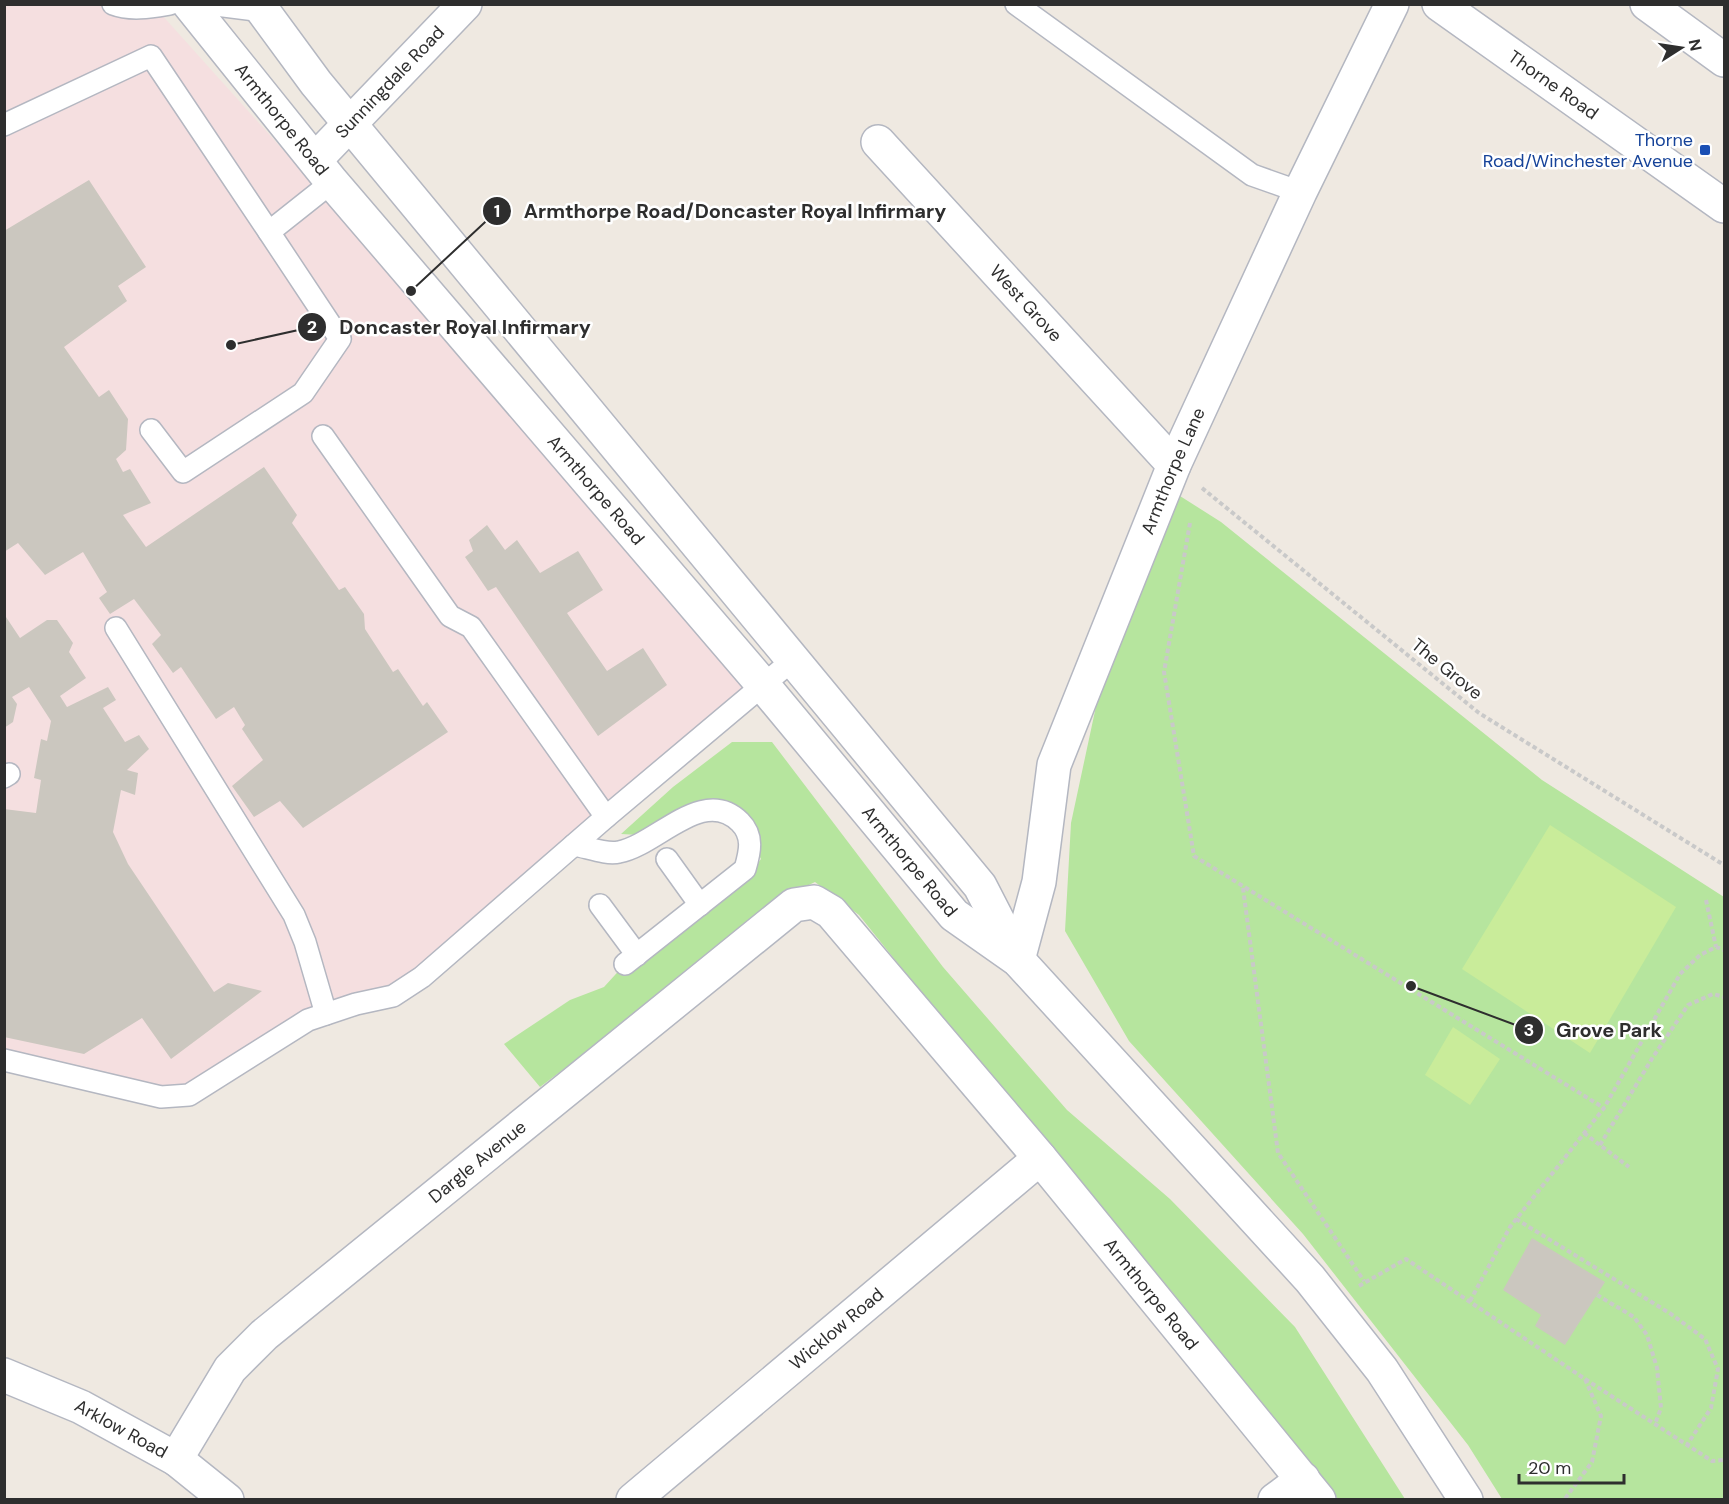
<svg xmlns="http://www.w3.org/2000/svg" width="1729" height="1504" viewBox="0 0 1729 1504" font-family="'DM Sans',sans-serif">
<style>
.medical{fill:#f5dfe0}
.green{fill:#b6e59e}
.pitch{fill:#c9ec9a}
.building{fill:#cbc7bf}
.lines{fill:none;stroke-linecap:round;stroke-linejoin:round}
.lane-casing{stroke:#b4b7c1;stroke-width:24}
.street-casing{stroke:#b4b7c1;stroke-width:36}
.secondary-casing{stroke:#b4b7c1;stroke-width:36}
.path{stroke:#c9c9c9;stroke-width:4;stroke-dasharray:4.5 3;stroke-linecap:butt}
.lane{stroke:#fff;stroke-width:21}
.street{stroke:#fff;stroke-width:33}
.secondary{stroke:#fff;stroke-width:33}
.transit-dot{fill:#1a4fb4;stroke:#fff;stroke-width:2}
.labels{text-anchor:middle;stroke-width:5;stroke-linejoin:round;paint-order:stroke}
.street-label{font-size:18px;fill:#2e2e2e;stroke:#fff}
.transit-label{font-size:18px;fill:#164399;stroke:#fff;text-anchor:end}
.leader{fill:none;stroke:#2e2e2e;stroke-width:2}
.callout-dot{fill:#2e2e2e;stroke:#fff;stroke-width:2}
.mark-label{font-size:18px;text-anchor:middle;font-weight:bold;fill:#fff}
.callout-label{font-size:20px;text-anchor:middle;font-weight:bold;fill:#2e2e2e;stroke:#fff;stroke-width:5;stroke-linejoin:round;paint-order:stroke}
</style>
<rect width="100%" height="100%" fill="#efe9e1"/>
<path class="medical" d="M 5,5 L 153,5 L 763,685 L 422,977 L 356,1004 L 189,1095 L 5,1060 Z"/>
<g class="green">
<path d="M 1180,496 L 1221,522 L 1542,780 L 1724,897 L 1724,1499 L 1502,1499 L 1468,1445 L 1303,1234 L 1129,1041 L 1065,931 L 1071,823 L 1101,683 Z"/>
<path d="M 732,742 L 772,742 L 943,967 L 1067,1110 L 1170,1199 L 1295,1327 L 1405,1499 L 1338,1499 L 1173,1293 L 984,1071 L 859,915 L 815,882 L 784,897 L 662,995 L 540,1087 L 504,1044 L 570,1000 L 604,987 L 625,964 L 694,923 L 745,880 L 761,859 L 750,838 L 715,810 L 665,817 L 639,835 L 621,834 L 673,787 Z"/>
</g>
<g class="pitch">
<path d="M 1550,825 L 1676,907 L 1590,1053 L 1462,969 Z"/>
<path d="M 1453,1027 L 1500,1059 L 1470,1105 L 1425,1075 Z"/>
</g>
<g class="building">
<path d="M 89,180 L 146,267 L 118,286 L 127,301 L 64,347 L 99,397 L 109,390 L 128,419 L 126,450 L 116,459 L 123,472 L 130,469 L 151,503 L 123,515 L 146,547 L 264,467 L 297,515 L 292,523 L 339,590 L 345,587 L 364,614 L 365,629 L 393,672 L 398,669 L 423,706 L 427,702 L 448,732 L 303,828 L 280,801 L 254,817 L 232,786 L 263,760 L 242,729 L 245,725 L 234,707 L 216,719 L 181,667 L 173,673 L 152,644 L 161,635 L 134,599 L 110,614 L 99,598 L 107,592 L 83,552 L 45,575 L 18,543 L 4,552 L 4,231 Z"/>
<path d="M 487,525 L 505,550 L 517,540 L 540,573 L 578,551 L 603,590 L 567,613 L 607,671 L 643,648 L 667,685 L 598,736 L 496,587 L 488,591 L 465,557 L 473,551 L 469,540 Z"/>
<path d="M 4,614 L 20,638 L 47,620 L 57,620 L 73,643 L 69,652 L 86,678 L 60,696 L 67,707 L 108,687 L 116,700 L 103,708 L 125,742 L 139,735 L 149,749 L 127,770 L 138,773 L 135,795 L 121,790 L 113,832 L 128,864 L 214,992 L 228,983 L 262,991 L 171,1059 L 142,1018 L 84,1054 L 4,1037 L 4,809 L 36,813 L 41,780 L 34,778 L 41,739 L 47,741 L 51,721 L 29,687 L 12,697 L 17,704 L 13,722 L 4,728 Z"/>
<path d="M 1532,1238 L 1605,1282 L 1565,1345 L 1535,1326 L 1541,1315 L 1503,1290 Z"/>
</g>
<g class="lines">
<defs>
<g id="lane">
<path d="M 113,4 C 131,11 152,7 170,4"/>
<path d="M 208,4 L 263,11 L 268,5"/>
<path d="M 1016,4 L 1252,175 L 1300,192"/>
<path d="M 4,125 L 151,56 L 269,232 L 332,182"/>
<path d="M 151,430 L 183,472 L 303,393 L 340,339 L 269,232"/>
<path d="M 323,436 L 450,616 L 471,627 L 606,817"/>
<path d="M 116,628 L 294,915 L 305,942 L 326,1014"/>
<path d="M 4,777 L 9,774"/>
<path d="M 574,845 C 587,847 606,855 619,852 C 657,845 703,785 740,822 C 754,836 750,852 745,869 L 625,964"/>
<path d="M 667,859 L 700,905"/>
<path d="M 600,905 L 637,955"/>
<path d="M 4,1060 L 161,1097 L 189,1095 L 308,1020 L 356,1004 L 393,996 L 422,977 L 606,817 L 794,659"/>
</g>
<g id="street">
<path d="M 1647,4 L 1724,60"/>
<path id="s1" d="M 878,142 L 1174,465"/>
<path id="s2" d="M 315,160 L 465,4"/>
<path id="s3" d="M 1018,960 L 1039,882 L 1054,765 L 1174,465 L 1300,192 L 1392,4"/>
<path id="s4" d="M 4,1375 L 81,1407 L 176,1459 L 227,1500"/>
<path id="s5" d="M 176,1459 L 230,1369 L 264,1335 L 794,905 L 814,902 L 831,912 L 1040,1158 L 1319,1500"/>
<path id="s6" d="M 633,1500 L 1040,1158"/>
<path d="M 1275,1500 L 1303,1479"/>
</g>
<g id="secondary">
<path id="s7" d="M 189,4 L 332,182 L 763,685 L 954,915 L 1018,960 L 1310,1279 L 1382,1370 L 1466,1500"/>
<path d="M 258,4 L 316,83 L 980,886 L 1016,956"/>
<path id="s8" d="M 1439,4 L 1724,206"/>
</g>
</defs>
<use href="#lane" class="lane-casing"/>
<use href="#street" class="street-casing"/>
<use href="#secondary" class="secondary-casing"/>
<g class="path">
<path d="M 1202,488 L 1479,713 L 1724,865"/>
<path d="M 1190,523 L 1164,672 L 1194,856 L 1604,1108"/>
<path d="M 1243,888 L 1278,1153 L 1364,1281"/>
<path d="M 1706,900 L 1716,947"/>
<path d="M 1584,1133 L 1629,1167"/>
<path d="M 1600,1145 L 1653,1057 L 1688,1005 L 1713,994 L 1724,997"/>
<path d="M 1516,1219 L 1671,1314 L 1705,1339 L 1718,1369 L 1711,1408 L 1687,1445"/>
<path d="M 1359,1286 L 1406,1259 L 1585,1379 L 1601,1416 L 1592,1462 L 1564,1500"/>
<path d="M 1597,1295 L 1634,1317 L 1647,1335 L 1657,1368 L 1661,1408 L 1655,1424"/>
<path d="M 1470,1301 L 1510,1227 L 1604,1108 L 1680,974 L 1700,955 L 1716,947 L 1724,950"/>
<path d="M 1585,1379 L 1712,1461 L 1724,1460"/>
</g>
<use href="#lane" class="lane"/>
<use href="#street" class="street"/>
<use href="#secondary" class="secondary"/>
</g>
<rect class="transit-dot" x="1699" y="144" width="12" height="12" rx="3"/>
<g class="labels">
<g class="street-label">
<text dy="6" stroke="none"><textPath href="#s2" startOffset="108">Sunningdale Road</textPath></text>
<text dy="6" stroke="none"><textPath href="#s8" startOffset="140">Thorne Road</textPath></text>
<text dy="6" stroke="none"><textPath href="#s7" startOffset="148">Armthorpe Road</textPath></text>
<text dy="6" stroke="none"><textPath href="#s1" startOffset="219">West Grove</textPath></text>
<text dy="6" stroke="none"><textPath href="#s3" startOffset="516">Armthorpe Lane</textPath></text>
<text dy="6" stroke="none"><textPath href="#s7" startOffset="634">Armthorpe Road</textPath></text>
<text transform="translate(1447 669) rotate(39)" y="6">The Grove</text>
<text dy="6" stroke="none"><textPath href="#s7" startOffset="1120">Armthorpe Road</textPath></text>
<text dy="6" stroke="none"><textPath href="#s5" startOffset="428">Dargle Avenue</textPath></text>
<text dy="6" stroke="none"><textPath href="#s5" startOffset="1374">Armthorpe Road</textPath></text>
<text dy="6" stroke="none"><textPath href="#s6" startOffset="266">Wicklow Road</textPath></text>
<text dy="6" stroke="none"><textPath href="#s4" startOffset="129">Arklow Road</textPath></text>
</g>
<g class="transit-label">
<text x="1693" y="146">Thorne<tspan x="1693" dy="21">Road/Winchester Avenue</tspan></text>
</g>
</g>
<path class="leader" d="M411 291L497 211M231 345L312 327M1411 986L1529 1030"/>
<g class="callout-dot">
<circle cx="411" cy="291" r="6"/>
<circle cx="231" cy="345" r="6"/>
<circle cx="1411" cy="986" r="6"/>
<circle cx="497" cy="211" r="15"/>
<circle cx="312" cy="327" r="15"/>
<circle cx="1529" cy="1030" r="15"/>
</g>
<g class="mark-label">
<text x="497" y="217">1</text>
<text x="312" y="333">2</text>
<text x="1529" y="1036">3</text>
</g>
<g class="callout-label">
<text x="735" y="218">Armthorpe Road/Doncaster Royal Infirmary</text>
<text x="465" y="334">Doncaster Royal Infirmary</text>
<text x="1609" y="1037">Grove Park</text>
</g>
<rect width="1729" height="1504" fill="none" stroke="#2e2e2e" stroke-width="12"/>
<g transform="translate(1681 48) rotate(78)" stroke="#ffffff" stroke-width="4.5" paint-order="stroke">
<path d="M0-4.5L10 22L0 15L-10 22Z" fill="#2e2e2e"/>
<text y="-9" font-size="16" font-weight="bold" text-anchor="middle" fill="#2e2e2e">N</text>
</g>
<path d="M1519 1474v9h105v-9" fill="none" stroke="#2e2e2e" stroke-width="3"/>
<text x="1528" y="1474" font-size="18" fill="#2e2e2e" stroke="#ffffff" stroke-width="4.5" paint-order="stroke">20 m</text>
</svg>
